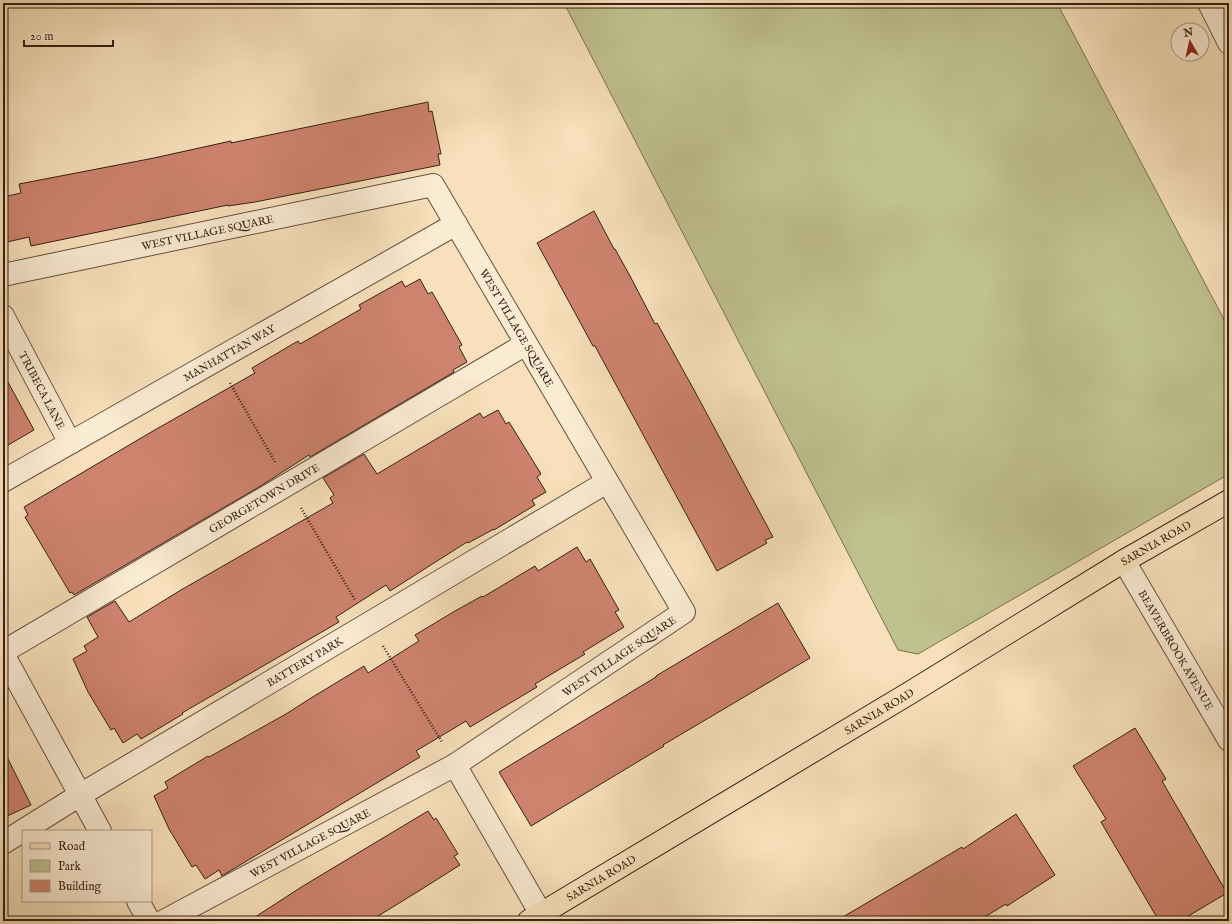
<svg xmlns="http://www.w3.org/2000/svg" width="1232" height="924" viewBox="0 0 1232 924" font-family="'IM FELL English',serif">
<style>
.green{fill:#bfc18e;stroke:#7a7051}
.building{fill:#ce836f;stroke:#361f14}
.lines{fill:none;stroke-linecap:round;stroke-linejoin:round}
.minor-casing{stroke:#664f3e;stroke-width:24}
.major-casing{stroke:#361f14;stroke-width:24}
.path{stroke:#361f14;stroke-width:2.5;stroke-dasharray:1 2;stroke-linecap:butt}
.minor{stroke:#faebd3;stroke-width:22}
.major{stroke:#f7e0bb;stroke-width:22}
.labels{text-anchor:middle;stroke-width:3.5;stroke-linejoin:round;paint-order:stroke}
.street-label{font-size:11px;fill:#361f14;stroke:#faebd3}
</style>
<rect width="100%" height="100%" fill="#f7e0bb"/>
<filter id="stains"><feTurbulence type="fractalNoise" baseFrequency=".005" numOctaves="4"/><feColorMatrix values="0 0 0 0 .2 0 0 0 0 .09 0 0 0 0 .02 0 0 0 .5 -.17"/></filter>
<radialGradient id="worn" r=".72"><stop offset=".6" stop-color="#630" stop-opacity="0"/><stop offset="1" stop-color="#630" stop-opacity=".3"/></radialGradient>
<path class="green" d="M 564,3 L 1057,3 L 1229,329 L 1229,474 L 918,654 L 898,650 Z"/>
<g class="building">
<path d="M 428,102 L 429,112 L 432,111 L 441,154 L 438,154 L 440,165 L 255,202 L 228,206 L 228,205 L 31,246 L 29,237 L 3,243 L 3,197 L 21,193 L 19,184 L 154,158 L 231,141 L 231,143 Z"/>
<path d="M 594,211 L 614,249 L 615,249 L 630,276 L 655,324 L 657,323 L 693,388 L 773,537 L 765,540 L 767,543 L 717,571 L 595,346 L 593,346 L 537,243 Z"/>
<path d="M 420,279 L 428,294 L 432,292 L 462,345 L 459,347 L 467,362 L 453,370 L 454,372 L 310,457 L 309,455 L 259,487 L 74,595 L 72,592 L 70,593 L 25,517 L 28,515 L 24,507 L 153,431 L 255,373 L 252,368 L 298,341 L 300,344 L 361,309 L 359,305 L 402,281 L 405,287 Z"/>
<path d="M 3,373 L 34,430 L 3,448 Z"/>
<path d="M 498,410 L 506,424 L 509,422 L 541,474 L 537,477 L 546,492 L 532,500 L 535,505 L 494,530 L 494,529 L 468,543 L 467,542 L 390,591 L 386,585 L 336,617 L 339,622 L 182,713 L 183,714 L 141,739 L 137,734 L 123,743 L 114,728 L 111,730 L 88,692 L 73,659 L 87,651 L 84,646 L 98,637 L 87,617 L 115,601 L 129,622 L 181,590 L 333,503 L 330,498 L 334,495 L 323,478 L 364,454 L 377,474 L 480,413 L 483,418 Z"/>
<path d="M 577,547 L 586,562 L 590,559 L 619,610 L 615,612 L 624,627 L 583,652 L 585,654 L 535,684 L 537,687 L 470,727 L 466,721 L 416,751 L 420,757 L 225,874 L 222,876 L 219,870 L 205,879 L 196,865 L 192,867 L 169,829 L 154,796 L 168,788 L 165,782 L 208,756 L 209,757 L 286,714 L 311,698 L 364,666 L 368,673 L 419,641 L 415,635 L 455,611 L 482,596 L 483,597 L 535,566 L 538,571 Z"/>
<path d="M 778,603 L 810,658 L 663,745 L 664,746 L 531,826 L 499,772 L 656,677 L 656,676 Z"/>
<path d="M 1135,728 L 1166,779 L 1162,781 L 1227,893 L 1180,921 L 1159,921 L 1101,822 L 1106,819 L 1073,766 Z"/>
<path d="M 3,749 L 31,805 L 3,818 Z"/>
<path d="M 428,811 L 434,820 L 436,818 L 458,854 L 454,856 L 460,865 L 422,889 L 370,921 L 249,921 L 303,886 Z"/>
<path d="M 1016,814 L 1055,875 L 1007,906 L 1006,904 L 978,921 L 836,921 L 962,847 L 963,849 Z"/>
</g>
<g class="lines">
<defs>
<g id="minor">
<path d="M 1209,3 L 1229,43"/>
<path id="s1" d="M 3,275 L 433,185 L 684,612 L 455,765 L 164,921"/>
<path id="s2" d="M 3,316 L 70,443"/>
<path id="s3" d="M 3,481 L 456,224"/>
<path id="s4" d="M 1124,561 L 1229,740"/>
<path id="s5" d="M 3,652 L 526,344"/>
<path d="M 3,654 L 100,831"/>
<path d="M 455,765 L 541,914"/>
<path id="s6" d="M 3,843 L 80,795 L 607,482"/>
<path d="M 138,901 L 149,921"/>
</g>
<g id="major">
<path id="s7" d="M 529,921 L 908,694 L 1124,561 L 1229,501"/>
</g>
</defs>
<use href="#minor" class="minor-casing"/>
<use href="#major" class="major-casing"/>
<g class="path">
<path d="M 230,383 L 275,462"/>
<path d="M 301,508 L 355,600"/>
<path d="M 383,646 L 442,742"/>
</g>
<use href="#minor" class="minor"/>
<use href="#major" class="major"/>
</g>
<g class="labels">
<g class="street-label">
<text dy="4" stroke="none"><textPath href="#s1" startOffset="209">WEST VILLAGE SQUARE</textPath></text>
<text dy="4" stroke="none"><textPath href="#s1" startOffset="605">WEST VILLAGE SQUARE</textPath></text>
<text dy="4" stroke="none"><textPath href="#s3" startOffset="260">MANHATTAN WAY</textPath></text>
<text dy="4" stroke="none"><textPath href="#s2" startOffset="84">TRIBECA LANE</textPath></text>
<text dy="4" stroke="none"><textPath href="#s5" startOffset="303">GEORGETOWN DRIVE</textPath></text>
<text dy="4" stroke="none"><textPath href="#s7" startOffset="732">SARNIA ROAD</textPath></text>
<text dy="4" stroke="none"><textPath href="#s4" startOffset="103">BEAVERBROOK AVENUE</textPath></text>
<text transform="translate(619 656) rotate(-34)" y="4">WEST VILLAGE SQUARE</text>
<text dy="4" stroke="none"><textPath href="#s6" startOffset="352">BATTERY PARK</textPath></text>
<text dy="4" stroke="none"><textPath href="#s7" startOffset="408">SARNIA ROAD</textPath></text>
<text transform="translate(310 843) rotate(-28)" y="4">WEST VILLAGE SQUARE</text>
<text dy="4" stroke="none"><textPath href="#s7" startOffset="84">SARNIA ROAD</textPath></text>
</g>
</g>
<rect width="1232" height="924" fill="none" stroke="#f7e0bb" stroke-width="16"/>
<rect x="4" y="4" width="1224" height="916" fill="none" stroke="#361f14" stroke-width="2"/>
<rect x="8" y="8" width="1216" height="908" fill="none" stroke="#361f14"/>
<rect x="22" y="830" width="130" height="72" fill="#faebd3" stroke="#ac9987"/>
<rect x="30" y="843" width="20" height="6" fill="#f7e0bb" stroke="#ac9987"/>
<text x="58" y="850" font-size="12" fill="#361f14">Road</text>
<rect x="30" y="860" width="20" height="12" fill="#bfc18e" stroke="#ac9987"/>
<text x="58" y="870" font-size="12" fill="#361f14">Park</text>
<rect x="30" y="880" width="20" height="12" fill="#ce836f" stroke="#ac9987"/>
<text x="58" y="890" font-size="12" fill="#361f14">Building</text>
<g transform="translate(1190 42) rotate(351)"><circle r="19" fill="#faebd3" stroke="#ac9987"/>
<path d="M0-3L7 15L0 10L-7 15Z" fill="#8f2418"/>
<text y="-6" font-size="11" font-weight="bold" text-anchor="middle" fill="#361f14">N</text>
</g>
<path d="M24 40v6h89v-6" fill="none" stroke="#361f14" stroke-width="2"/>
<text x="30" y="40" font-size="12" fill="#361f14" stroke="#faebd3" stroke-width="3" paint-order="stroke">20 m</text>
<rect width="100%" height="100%" filter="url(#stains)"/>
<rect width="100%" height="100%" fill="url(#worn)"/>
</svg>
